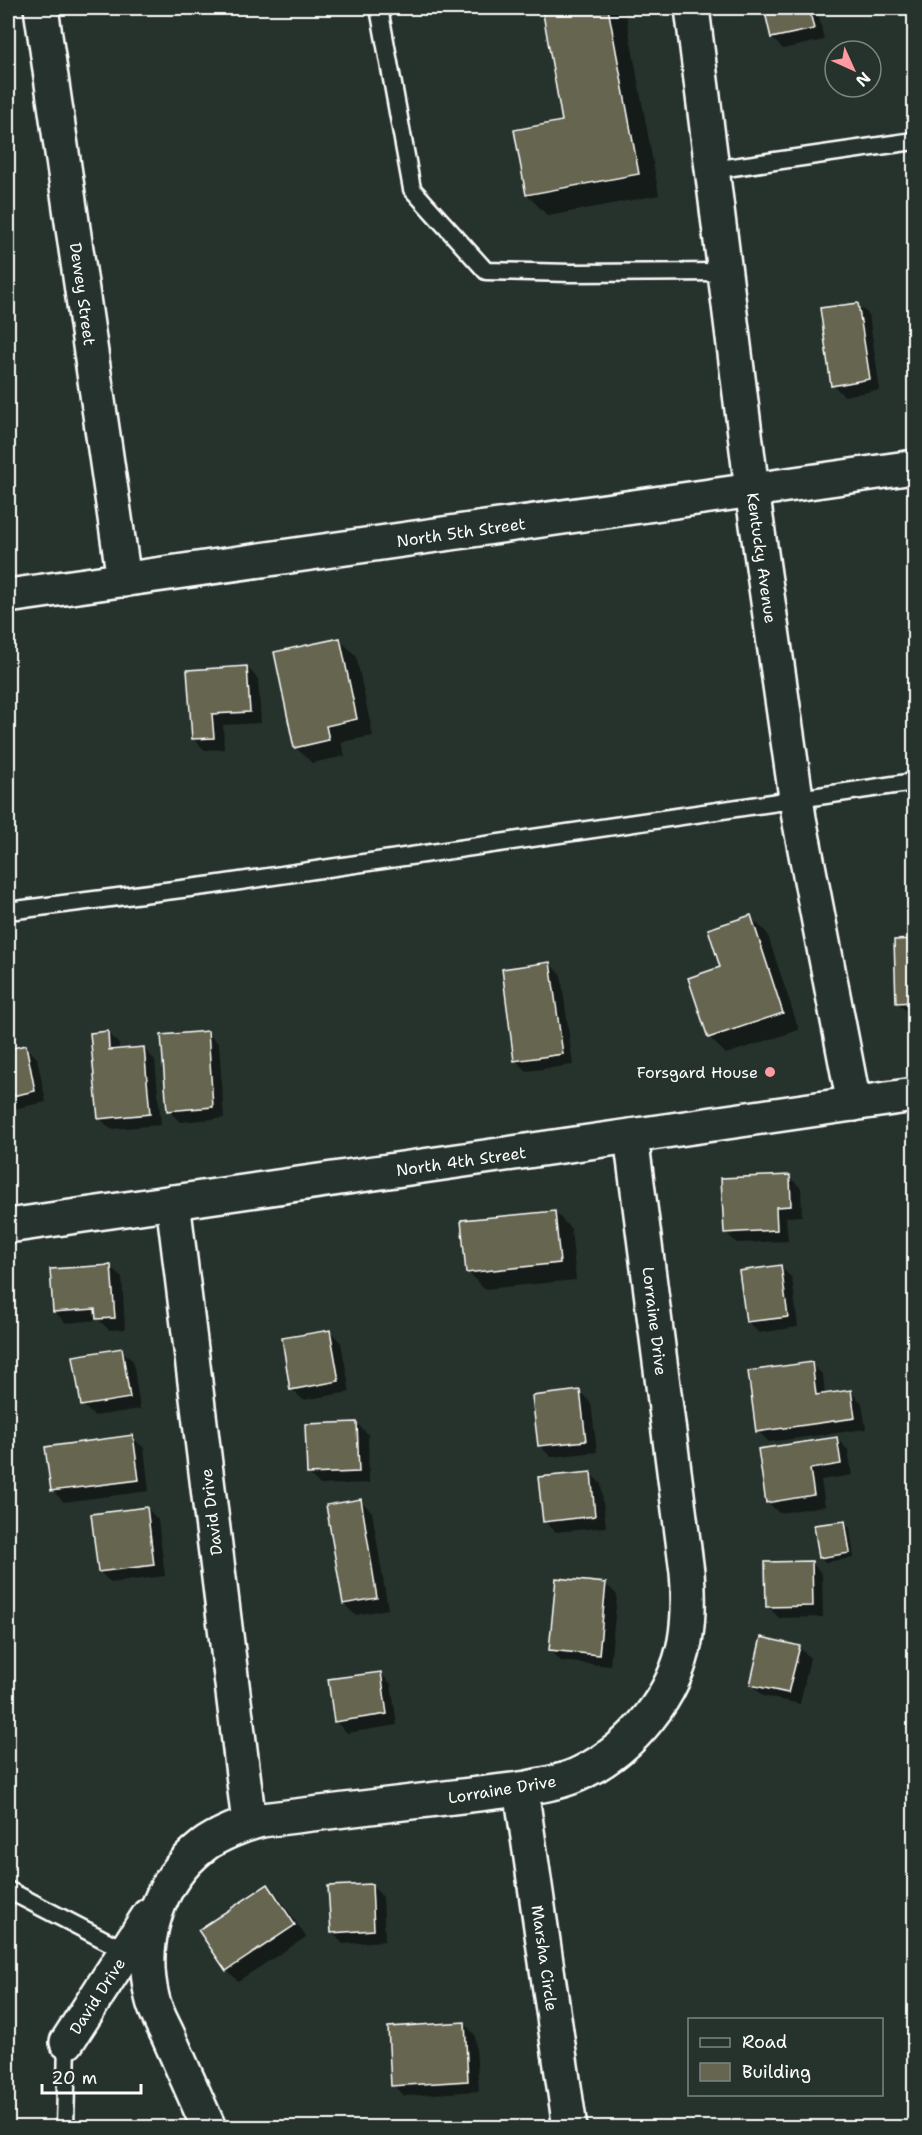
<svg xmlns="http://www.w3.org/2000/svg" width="922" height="2135" viewBox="0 0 922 2135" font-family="'Shantell Sans',sans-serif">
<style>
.shadow{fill:#0007}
.building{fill:#666550;stroke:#fff;stroke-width:1.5}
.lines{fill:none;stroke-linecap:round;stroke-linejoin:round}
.lane-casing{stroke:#fff;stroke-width:21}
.street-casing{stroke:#fff;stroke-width:38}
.secondary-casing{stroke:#fff;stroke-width:38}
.lane{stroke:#26332d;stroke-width:16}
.street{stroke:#26332d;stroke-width:33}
.secondary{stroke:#26332d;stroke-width:33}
.poi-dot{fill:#ff9aa2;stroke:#26332d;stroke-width:2}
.labels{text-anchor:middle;stroke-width:5;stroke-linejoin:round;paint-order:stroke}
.street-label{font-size:16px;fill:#fff;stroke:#26332d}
.poi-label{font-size:16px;fill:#fff;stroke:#26332d;text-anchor:end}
</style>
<rect width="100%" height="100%" fill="#26332d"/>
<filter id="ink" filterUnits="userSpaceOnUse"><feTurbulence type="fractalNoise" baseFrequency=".0167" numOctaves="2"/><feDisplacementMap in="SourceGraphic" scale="12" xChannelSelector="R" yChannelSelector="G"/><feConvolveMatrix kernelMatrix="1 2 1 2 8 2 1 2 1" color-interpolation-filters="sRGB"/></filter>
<g filter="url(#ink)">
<g class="shadow">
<path d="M 543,8 L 619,8 L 626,15 L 659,195 L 548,216 L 527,195 L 564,122 Z"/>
<path d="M 766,8 L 817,8 L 824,40 L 783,49 L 772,38 Z"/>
<path d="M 857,304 L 869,315 L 880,390 L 844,396 L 833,385 Z"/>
<path d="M 339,639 L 356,656 L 373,736 L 341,742 L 345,756 L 312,763 L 295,747 Z"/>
<path d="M 247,667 L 258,679 L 261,723 L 223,725 L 224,749 L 205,750 L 193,739 Z"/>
<path d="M 750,917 L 767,933 L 799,1030 L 726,1054 L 709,1037 Z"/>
<path d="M 914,941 L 914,1014 L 909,1014 L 898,1003 L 896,942 Z"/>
<path d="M 550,964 L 561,975 L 573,1065 L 527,1071 L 515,1060 Z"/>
<path d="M 107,1032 L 119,1044 L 119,1051 L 143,1048 L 155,1060 L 161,1125 L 111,1129 L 99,1118 Z"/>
<path d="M 207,1033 L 219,1044 L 224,1118 L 180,1122 L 168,1110 Z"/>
<path d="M 26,1047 L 37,1058 L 46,1102 L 8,1110 L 8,1050 Z"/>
<path d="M 789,1177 L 801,1188 L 802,1216 L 786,1217 L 788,1241 L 737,1243 L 725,1232 Z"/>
<path d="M 555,1212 L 571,1229 L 576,1280 L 484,1289 L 468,1272 Z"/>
<path d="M 111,1267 L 122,1278 L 125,1329 L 109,1330 L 99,1320 L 66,1323 L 54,1311 Z"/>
<path d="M 781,1267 L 792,1278 L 798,1327 L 759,1333 L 747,1321 Z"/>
<path d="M 330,1331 L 341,1343 L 350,1392 L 303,1400 L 292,1389 Z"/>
<path d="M 121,1350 L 133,1361 L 140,1409 L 94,1416 L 83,1405 Z"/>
<path d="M 811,1364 L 823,1375 L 825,1395 L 851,1392 L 862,1403 L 866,1429 L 769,1442 L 758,1431 Z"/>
<path d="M 580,1392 L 591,1403 L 597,1452 L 551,1457 L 540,1446 Z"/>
<path d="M 356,1423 L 368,1434 L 369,1483 L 320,1485 L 309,1474 Z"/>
<path d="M 132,1437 L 144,1448 L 149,1491 L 64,1502 L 52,1490 Z"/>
<path d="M 837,1439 L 848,1450 L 852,1475 L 821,1480 L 825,1506 L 779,1513 L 768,1502 Z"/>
<path d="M 590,1473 L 601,1484 L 606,1527 L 556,1532 L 544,1521 Z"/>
<path d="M 360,1500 L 372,1512 L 388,1609 L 355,1615 L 344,1604 Z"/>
<path d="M 147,1508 L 158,1520 L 165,1576 L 111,1583 L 100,1572 Z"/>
<path d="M 845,1523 L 850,1528 L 854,1558 L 825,1562 L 820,1557 Z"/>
<path d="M 811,1562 L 822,1574 L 823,1617 L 779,1618 L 768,1606 Z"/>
<path d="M 606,1584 L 617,1595 L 610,1666 L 561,1661 L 550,1650 Z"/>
<path d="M 799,1647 L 810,1658 L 800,1704 L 763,1696 L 751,1684 Z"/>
<path d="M 380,1673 L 391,1684 L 397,1725 L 347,1733 L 335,1721 Z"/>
<path d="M 371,1885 L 383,1897 L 385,1941 L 343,1944 L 332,1932 Z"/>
<path d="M 268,1886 L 279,1897 L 306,1937 L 238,1981 L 227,1970 Z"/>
<path d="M 464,2023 L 475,2035 L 479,2091 L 404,2096 L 393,2085 Z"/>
</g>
<g class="building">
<path d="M 542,8 L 608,8 L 639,174 L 526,195 L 514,130 L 562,121 Z"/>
<path d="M 764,8 L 809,8 L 814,29 L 771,38 Z"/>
<path d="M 858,303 L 870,379 L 831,386 L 820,308 Z"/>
<path d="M 340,638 L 357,719 L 326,726 L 329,740 L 294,748 L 274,652 Z"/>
<path d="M 247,666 L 250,712 L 212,714 L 214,738 L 192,739 L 187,670 Z"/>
<path d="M 751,915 L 783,1013 L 708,1038 L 688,978 L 720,967 L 708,929 Z"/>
<path d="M 914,939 L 914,1002 L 896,1003 L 894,940 Z"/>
<path d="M 550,962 L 563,1054 L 514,1061 L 502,969 Z"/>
<path d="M 108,1031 L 109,1050 L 144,1047 L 150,1114 L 98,1119 L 90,1033 Z"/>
<path d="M 208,1031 L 213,1107 L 167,1111 L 161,1035 Z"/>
<path d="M 26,1045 L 35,1091 L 8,1097 L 8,1049 Z"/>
<path d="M 790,1175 L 791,1206 L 776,1207 L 777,1230 L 724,1233 L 721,1178 Z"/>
<path d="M 555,1211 L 560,1263 L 466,1273 L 461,1220 Z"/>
<path d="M 111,1265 L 115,1318 L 96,1319 L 95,1309 L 53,1312 L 50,1269 Z"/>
<path d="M 781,1265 L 788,1317 L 746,1322 L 739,1271 Z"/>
<path d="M 330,1330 L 339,1381 L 290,1390 L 282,1338 Z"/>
<path d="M 122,1348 L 130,1398 L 81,1406 L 73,1356 Z"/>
<path d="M 812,1362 L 816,1395 L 851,1390 L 855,1418 L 756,1432 L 748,1371 Z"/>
<path d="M 580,1390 L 586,1441 L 538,1446 L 532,1396 Z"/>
<path d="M 357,1422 L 359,1472 L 307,1474 L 305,1424 Z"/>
<path d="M 133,1435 L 139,1480 L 51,1491 L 45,1447 Z"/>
<path d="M 837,1437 L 841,1464 L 810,1469 L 814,1495 L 766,1503 L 758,1449 Z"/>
<path d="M 591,1472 L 595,1516 L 543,1522 L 538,1477 Z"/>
<path d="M 361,1499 L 377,1598 L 343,1604 L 326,1505 Z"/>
<path d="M 147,1507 L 154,1565 L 98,1572 L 91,1514 Z"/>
<path d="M 845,1521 L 850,1553 L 819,1558 L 814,1525 Z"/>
<path d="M 812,1561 L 813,1606 L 766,1607 L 765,1562 Z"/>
<path d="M 556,1578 L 606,1583 L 599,1655 L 549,1650 Z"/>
<path d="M 761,1637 L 800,1646 L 788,1693 L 750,1685 Z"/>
<path d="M 381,1672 L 387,1714 L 334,1722 L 328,1679 Z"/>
<path d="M 268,1884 L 295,1925 L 226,1971 L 198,1930 Z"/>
<path d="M 372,1884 L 374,1930 L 331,1933 L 328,1886 Z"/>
<path d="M 465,2022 L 468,2081 L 391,2086 L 388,2027 Z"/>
</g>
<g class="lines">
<defs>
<g id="lane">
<path d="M 379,8 L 412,189 L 486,271 L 571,273 L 725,272"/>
<path d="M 712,170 L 914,141"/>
<path d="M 8,911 L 213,885 L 914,782"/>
<path d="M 8,1890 L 126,1951"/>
<path d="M 65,2128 L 67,2042"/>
</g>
<g id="street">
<path d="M 41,8 L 124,580"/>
<path d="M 692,8 L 752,490 L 799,818 L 854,1104"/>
<path d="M 173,1202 L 249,1823"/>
<path d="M 521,1789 L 570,2128"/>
<path d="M 67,2042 L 149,1915"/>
<path d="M 209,2128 C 196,2098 183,2069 170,2040 C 164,2026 155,2012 152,1997 C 139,1941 157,1882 203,1846 C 217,1835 245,1824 262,1820 L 521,1789 C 542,1785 564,1782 583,1772 C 633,1747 675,1696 685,1641 C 689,1617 689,1595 687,1572 L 631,1136"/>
</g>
<g id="secondary">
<path d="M 8,596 L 914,467"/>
<path d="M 8,1226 L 914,1095"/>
</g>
</defs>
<use href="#lane" class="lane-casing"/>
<use href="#street" class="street-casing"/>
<use href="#secondary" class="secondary-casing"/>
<use href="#lane" class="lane"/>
<use href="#street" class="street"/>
<use href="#secondary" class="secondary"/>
</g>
</g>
<circle class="poi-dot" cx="770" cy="1072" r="6"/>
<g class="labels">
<g class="street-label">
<text transform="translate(83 294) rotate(82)" y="6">Dewey Street</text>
<text transform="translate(461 532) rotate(-8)" y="6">North 5th Street</text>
<text transform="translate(762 558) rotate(82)" y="6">Kentucky Avenue</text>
<text transform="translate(461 1161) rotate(-8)" y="6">North 4th Street</text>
<text transform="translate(655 1321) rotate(83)" y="6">Lorraine Drive</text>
<text transform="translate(211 1512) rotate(-97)" y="6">David Drive</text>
<text transform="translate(502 1789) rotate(-9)" y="6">Lorraine Drive</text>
<text transform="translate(545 1958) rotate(82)" y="6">Marsha Circle</text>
<text transform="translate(97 1996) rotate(-57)" y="6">David Drive</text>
</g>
<g class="poi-label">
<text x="758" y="1078">Forsgard House</text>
</g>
</g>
<rect width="922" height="2135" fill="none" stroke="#26332d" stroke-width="30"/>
<rect x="15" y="15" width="892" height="2105" fill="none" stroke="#fff" stroke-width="2" filter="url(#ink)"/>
<rect x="688" y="2018" width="195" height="78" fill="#26332d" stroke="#7d8581" stroke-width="1.5"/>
<rect x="700" y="2038" width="30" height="9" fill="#26332d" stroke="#7d8581" stroke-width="1.5"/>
<text x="742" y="2048" font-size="18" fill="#ffffff">Road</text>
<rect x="700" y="2063" width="30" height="18" fill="#666550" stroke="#7d8581" stroke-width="1.5"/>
<text x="742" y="2078" font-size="18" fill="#ffffff">Building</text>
<g transform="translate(853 69) rotate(135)"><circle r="28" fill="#26332d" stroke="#7d8581" stroke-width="1.5"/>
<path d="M0-4.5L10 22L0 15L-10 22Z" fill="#ff9aa2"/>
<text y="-9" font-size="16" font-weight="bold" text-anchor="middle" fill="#ffffff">N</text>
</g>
<path d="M42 2084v9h99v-9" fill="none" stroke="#ffffff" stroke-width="3"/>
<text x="51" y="2084" font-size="18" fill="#ffffff" stroke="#26332d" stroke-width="4.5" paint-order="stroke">20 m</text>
</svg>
